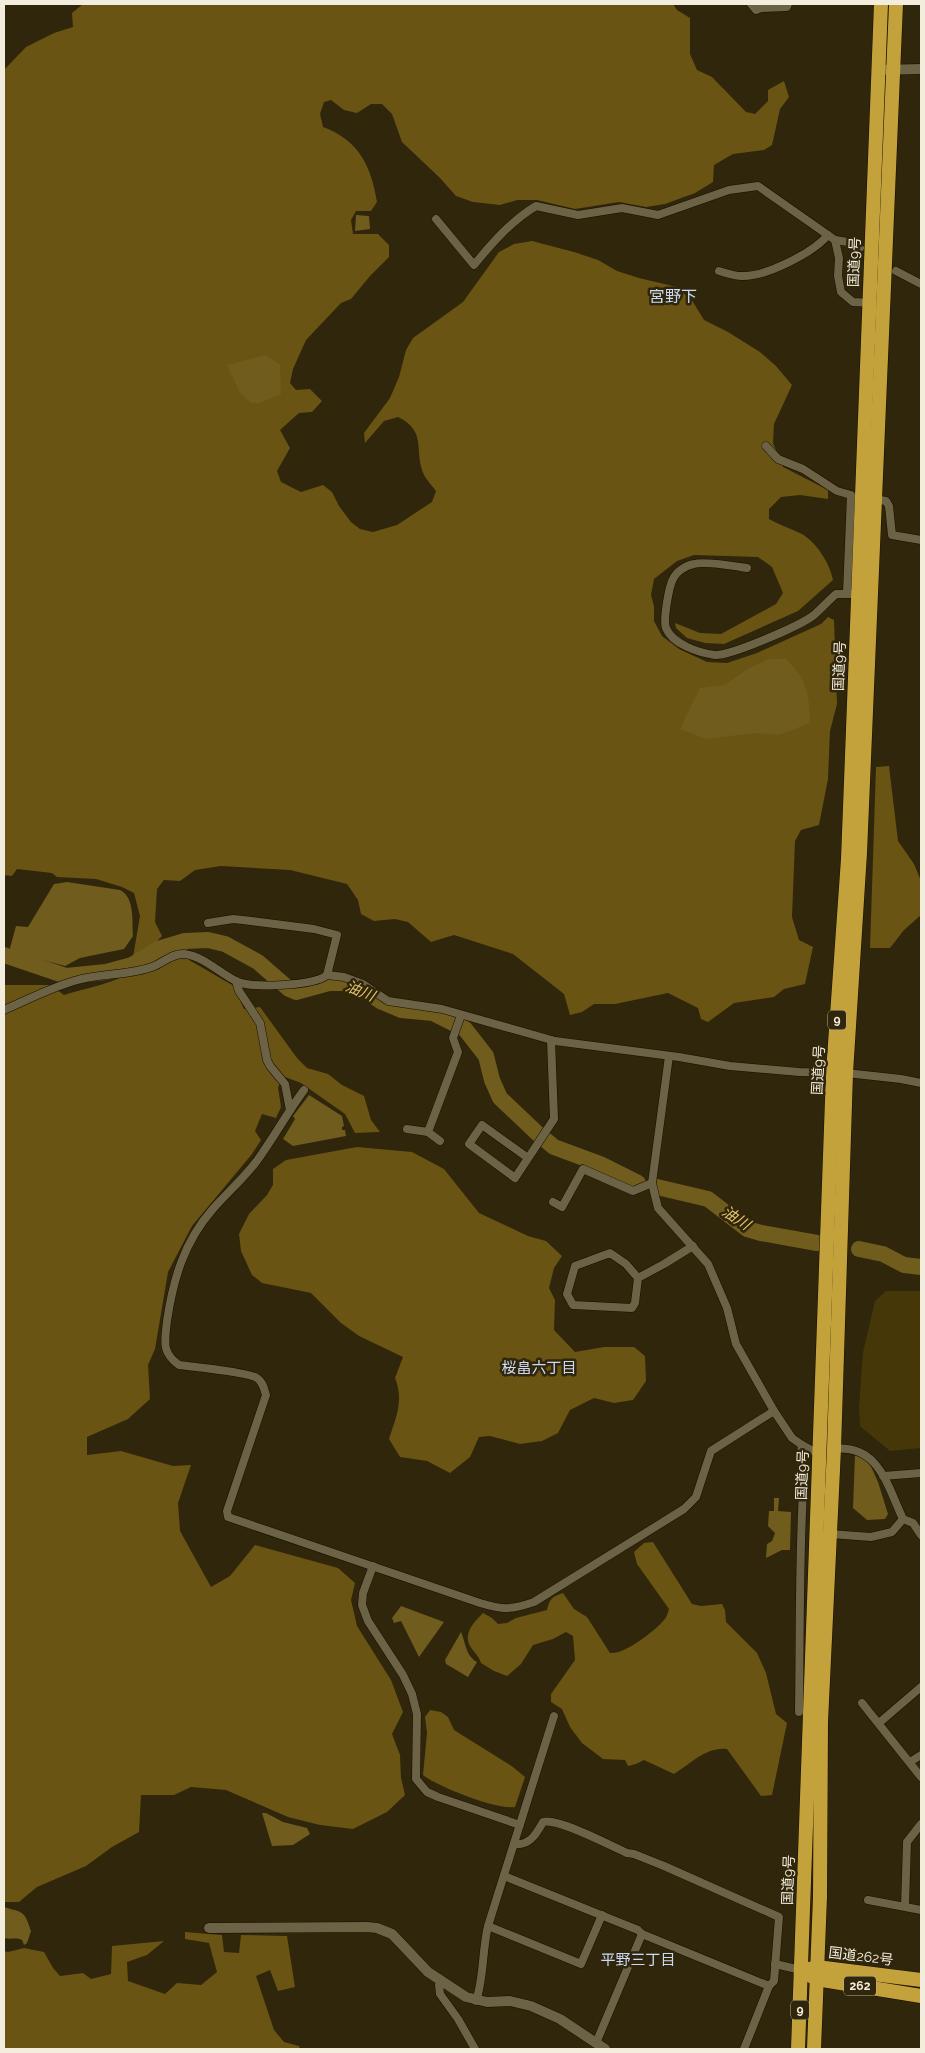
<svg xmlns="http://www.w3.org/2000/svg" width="925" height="2053" viewBox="0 0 925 2053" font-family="Raleway,'Noto Sans JP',sans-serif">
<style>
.green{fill:#463708}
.forest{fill:#695413}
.water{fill:#705c1d}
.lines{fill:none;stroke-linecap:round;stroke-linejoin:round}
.river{stroke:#705c1d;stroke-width:16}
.street-casing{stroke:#170e00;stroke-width:9}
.secondary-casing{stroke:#170e00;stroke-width:11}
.highway-casing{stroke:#170e00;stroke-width:15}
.street{stroke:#6c6246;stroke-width:8}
.secondary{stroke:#6c6246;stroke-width:10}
.highway{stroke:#c3a23c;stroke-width:14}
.labels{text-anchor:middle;stroke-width:5;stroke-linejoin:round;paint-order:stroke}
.shield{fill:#2f260b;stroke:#b8b19e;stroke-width:1}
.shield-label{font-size:12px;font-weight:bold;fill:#f3eddd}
.street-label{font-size:14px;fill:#f3eddd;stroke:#2f260b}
.water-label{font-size:15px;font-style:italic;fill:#e0c168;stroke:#2f260b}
.neighbourhood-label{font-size:15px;fill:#ccdaf5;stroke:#2f260b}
.quarter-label{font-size:16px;fill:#ccdaf5;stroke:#2f260b}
</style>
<rect width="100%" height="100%" fill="#2f260b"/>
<path class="green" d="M 886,1291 L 921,1291 L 921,1448 L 890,1451 L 860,1426 L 859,1407 L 863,1352 L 875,1301 Z"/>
<g class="forest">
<path d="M 83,4 L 673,4 L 677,10 L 690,18 L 690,54 L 697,70 L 712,77 L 746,112 L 755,114 L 768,101 L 768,90 L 784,81 L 789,97 L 780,109 L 772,145 L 764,150 L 733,154 L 714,165 L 713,182 L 695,193 L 665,204 L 646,207 L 619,202 L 575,209 L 537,200 L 517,200 L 500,205 L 473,202 L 456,196 L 440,178 L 402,142 L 392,114 L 382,104 L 371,104 L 357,113 L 344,110 L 331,100 L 324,102 L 320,114 L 323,127 C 359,140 371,166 377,202 L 371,211 L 356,211 L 351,220 L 353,234 L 378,234 L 389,245 L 389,257 L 370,276 L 351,299 L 341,303 L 306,340 L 293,369 L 290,383 L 296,390 L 310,389 L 322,401 L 312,412 L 299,413 L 280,430 L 290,448 L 277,471 L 281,482 L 301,492 L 323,485 L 332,492 L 339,506 L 351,522 L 360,529 L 373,532 L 397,525 L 432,502 L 436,491 C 432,486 427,480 424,475 C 413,450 428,432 398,417 L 384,421 L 365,443 L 364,433 L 390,398 L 399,377 L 406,350 L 413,338 L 463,302 L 499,252 L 514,244 L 532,241 L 574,252 L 598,260 L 617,271 L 639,278 L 677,287 L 693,302 L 704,320 L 728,332 L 760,352 L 776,366 L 792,385 L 774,424 L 773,443 L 783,467 L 828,490 L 828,499 L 800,495 L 781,497 L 769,509 L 769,519 C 780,525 792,529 802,534 C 817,543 830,564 833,580 L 798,611 L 724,644 L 705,643 L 687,638 L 676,628 L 675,623 L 700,633 L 721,634 L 776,604 L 783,593 L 772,567 L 758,557 L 694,555 L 677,561 L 654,579 L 651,595 L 654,606 L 654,621 L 662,636 L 679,649 L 707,662 L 727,663 L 757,653 L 821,624 L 828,617 L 834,620 L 837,704 L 830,731 L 828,779 L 819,825 L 801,830 L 795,841 L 792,917 L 799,940 L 813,947 L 805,984 L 784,989 L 774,997 L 734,1003 L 708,1022 L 701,1019 L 698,1008 L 668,993 L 615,1004 L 594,1004 L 582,1012 L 570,1015 L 564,994 L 513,954 L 454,935 L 431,942 L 408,922 L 395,919 L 374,921 L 361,914 L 358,900 L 347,884 L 290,870 L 221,866 L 195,870 L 180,881 L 164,880 L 157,889 L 155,922 L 162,936 L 151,947 L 133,957 L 140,916 L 134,893 L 122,887 L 96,879 L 57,877 L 52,873 L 17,869 L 12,876 L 4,875 L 4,70 L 26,47 L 54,33 L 73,27 L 72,13 Z"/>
<path d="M 889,766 L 898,841 L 914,864 L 921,881 L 921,915 L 904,930 L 890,948 L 870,948 L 876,767 Z"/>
<path d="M 186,945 L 189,960 L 234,986 L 244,1009 L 260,1007 L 297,1058 L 307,1068 L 328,1074 L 342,1085 L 364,1096 L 371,1120 L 380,1132 L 355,1133 L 345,1114 L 301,1083 L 285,1077 L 278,1087 L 281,1107 L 276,1118 L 262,1114 L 255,1131 L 261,1140 L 252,1154 L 192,1226 L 168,1272 L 155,1349 L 148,1365 L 150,1399 L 128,1419 L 87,1437 L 87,1455 L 121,1451 L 173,1466 L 191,1465 L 178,1503 L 180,1531 L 211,1587 L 230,1576 L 255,1545 L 338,1568 L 355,1583 L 351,1600 L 357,1626 L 391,1680 L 403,1712 L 392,1734 L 400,1755 L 401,1778 L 405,1795 L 387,1812 L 353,1829 L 320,1825 L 288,1817 L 226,1790 L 191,1787 L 174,1795 L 141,1795 L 139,1832 L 112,1847 L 86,1866 L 37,1887 L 19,1902 L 4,1902 L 4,985 L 50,985 L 64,995 C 83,989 105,985 124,976 C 147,965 158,949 186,945 Z"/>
<path d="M 357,1147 L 412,1152 L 444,1169 L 479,1213 L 528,1236 L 546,1241 L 562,1256 L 554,1268 L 549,1288 L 555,1300 L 554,1330 L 575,1352 L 604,1347 L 634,1347 L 645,1356 L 646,1381 L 633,1400 L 614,1403 L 594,1398 L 570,1410 L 558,1433 L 542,1441 L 520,1444 L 490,1436 L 479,1437 L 470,1457 L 450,1473 L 427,1461 L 400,1457 L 389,1439 C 396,1417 404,1401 395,1378 L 403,1357 L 359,1336 L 341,1323 L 311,1293 L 262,1283 L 252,1275 L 241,1251 L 239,1234 L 249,1214 L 267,1195 L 273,1185 L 273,1169 L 286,1160 Z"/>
<path d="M 653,1542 L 692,1604 L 701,1606 L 722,1604 L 725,1610 L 726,1622 L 757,1653 L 766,1673 L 776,1714 L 787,1723 L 772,1795 L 761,1796 L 727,1749 C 705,1747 691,1764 674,1774 L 644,1760 L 636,1764 L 628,1766 L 625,1760 L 603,1759 L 582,1743 L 570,1727 L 562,1709 L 551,1702 L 551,1694 L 575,1660 L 573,1636 L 566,1632 L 553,1639 L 533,1645 L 521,1664 L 507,1676 L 494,1671 L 481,1663 C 478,1654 474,1653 470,1646 C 463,1633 474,1622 483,1613 L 492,1618 L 498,1624 L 507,1623 L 516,1618 L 547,1610 C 549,1599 553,1596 563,1593 L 574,1609 L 587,1617 L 610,1653 C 624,1655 655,1631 664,1620 C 667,1617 668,1612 669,1609 L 637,1564 L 634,1552 L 644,1543 Z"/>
<path d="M 430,1710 L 441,1712 L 448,1717 L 454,1730 L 513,1767 L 525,1777 L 515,1807 C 497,1810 438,1787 423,1775 L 427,1733 L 425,1717 Z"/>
<path d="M 185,1932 L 222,1935 L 224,1952 L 239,1953 L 241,1935 L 287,1936 L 295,1987 L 278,1991 L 270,1970 L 256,1976 L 274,2030 L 284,2042 L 299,2046 L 300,2049 L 4,2049 L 4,1951 L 8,1952 L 24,1948 L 44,1952 L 53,1968 L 60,1976 L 83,1973 L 91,1979 L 111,1974 L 112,1946 L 164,1941 L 147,1955 L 127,1962 L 128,1981 L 165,1994 L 177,1983 L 201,1985 L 217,1972 L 209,1943 L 185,1939 Z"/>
</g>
<g class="water">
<path d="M 356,215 L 369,216 L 370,229 L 355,231 Z"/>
<path d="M 266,355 L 280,365 L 281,394 L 260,403 L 251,403 L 240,393 L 227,365 Z"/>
<path d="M 769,659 L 786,659 C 808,680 809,694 810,723 L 779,735 L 755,733 L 706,739 L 680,729 L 700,688 L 725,685 L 746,670 Z"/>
<path d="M 67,882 L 120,890 C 135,897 132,922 133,936 L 124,949 L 80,958 L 65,966 L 12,952 L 10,948 L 16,926 L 28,927 L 54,884 Z"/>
<path d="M 309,1095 L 342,1116 L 344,1126 L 342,1127 L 342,1130 L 345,1130 L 346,1136 L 293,1146 L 283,1139 L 295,1119 L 293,1116 Z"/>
<path d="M 855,1455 L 869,1462 L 878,1482 L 888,1514 L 885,1519 L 867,1520 L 853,1508 Z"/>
<path d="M 774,1498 L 779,1498 L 778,1511 L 791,1512 L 790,1550 L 782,1550 L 766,1558 L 767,1544 L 772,1541 L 775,1533 L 768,1526 L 769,1511 L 774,1511 Z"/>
<path d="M 401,1606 L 444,1622 L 419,1657 L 401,1621 L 394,1623 L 392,1618 Z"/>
<path d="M 461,1632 C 466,1643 465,1655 477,1662 L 468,1677 L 446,1664 L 445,1660 Z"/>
<path d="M 262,1813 L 266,1813 L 283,1822 L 307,1828 L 310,1834 L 293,1845 L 272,1846 Z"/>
<path d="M 4,1907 C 24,1913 24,1910 31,1931 L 27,1943 L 24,1945 L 22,1940 C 16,1937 11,1940 4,1938 Z"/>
</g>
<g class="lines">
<g class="river">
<path d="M 4,955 L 66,976 L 106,972 L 132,965 L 158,949 L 185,941 L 208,940 L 225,944 L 258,962 L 289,989 L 296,992 L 329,983 L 346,983 L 361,988 L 382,1002 L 401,1010 L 433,1013 L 465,1029 L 486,1056 L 492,1080 L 500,1098 L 537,1133 L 554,1147 L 600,1164 L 638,1183"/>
<path d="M 657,1187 L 708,1199 L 747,1229 L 761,1233 L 817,1243"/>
<path d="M 859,1249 L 883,1254 L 904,1265 L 921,1267"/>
</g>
<defs>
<g id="street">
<path d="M 751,4 L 756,10 L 761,8 L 787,7 L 788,4"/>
<path d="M 436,219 L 474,265 C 492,243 511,221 536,206 L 578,215 L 622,208 L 658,215 L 729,190 L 758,186 L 835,240 L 848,242 L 860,248"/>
<path d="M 835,240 L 839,258 L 838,276 L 841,292 L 853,302 L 873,303"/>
<path d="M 719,271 C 726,273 734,276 742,276 C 765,277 813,253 828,235"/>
<path d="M 896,271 L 921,284"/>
<path d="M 766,446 L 778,459 L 803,469 L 837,491 L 851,495 L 847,593"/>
<path d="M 874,499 L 886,501 L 889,506 L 892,535 L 921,540"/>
<path d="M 747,568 C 734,566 705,561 694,564 C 686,565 676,572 673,579 C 669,586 663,620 666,628 C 672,644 699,653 715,655 C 730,656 800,626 814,615 C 821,609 828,601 836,594 L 858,594"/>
<path d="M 208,923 L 233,919 L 243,920 L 314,929 L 337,935 L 327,975"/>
<path d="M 236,981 L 239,991 L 260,1023 L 267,1060 L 270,1066 L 285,1084 L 290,1110"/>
<path d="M 4,1010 C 27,1000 50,988 74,981 C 100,973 127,976 152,967 C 163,963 172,953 184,954 C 204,956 220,974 238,982 C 254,988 314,986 327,975 L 344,977 L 363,984 L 388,1001 L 442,1009 L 555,1041 L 679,1057 L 730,1066 L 799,1072 L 846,1073 L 901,1079 L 921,1083"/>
<path d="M 669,1056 L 652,1183 L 658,1208 L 708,1264 L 727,1308 L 736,1344 L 774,1411 L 792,1438 L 802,1445 L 819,1454 L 822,1453"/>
<path d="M 304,1090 C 287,1113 273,1139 256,1162 C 243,1179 226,1194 212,1210 C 184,1242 173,1280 167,1321 C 165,1341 161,1352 179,1365 C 194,1367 248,1372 257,1378 C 263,1382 264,1389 266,1395 L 227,1511 L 228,1517 L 480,1603 C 503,1610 511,1610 534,1602 L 684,1509 L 696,1497 L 711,1451 L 774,1411"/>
<path d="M 407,1129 L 428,1132 L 458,1052 L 453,1038 L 461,1015"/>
<path d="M 428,1132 L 440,1141"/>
<path d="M 528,1158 L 482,1125 L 469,1144 L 515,1178 L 554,1119 L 551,1040"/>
<path d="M 553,1202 L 562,1207 L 583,1169 L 633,1191 L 652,1183"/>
<path d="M 638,1278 L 626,1264 L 610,1253 L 575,1266 L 567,1294 L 573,1305 L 632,1308 L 635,1303 L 638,1278 L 664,1264 L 693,1246"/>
<path d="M 833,1449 C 879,1444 887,1485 903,1519 L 913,1523 L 921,1535"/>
<path d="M 883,1476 L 921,1473"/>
<path d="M 830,1534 L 871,1537 L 892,1532 L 903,1519"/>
<path d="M 373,1566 L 363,1593 L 362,1605 L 368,1621 L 403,1675 L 412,1694 L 417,1714 L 416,1779 L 427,1792 L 438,1797 L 520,1825"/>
<path d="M 862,1703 L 921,1777"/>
<path d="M 799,1712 C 800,1638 799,1564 803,1491 C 804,1476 799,1460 802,1445"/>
<path d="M 879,1723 L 921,1687"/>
<path d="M 910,1762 L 921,1755"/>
<path d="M 504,1876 L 638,1930 L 642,1934 L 769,1986 L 774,1981 L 779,1917 L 664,1866 L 634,1854 L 627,1853 C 611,1846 557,1817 543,1822 C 536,1834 530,1846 514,1844"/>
<path d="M 868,1900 L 921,1910"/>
<path d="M 905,1906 L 907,1842 L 921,1824"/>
<path d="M 488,1926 L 581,1964 L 602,1915"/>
<path d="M 775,1964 L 801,1970"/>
<path d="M 441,1982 L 439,1985 L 440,1994 L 458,2019 L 475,2049"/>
<path d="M 476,2001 C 484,1978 482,1951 488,1926 L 554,1716"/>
<path d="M 596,2043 L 642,1934"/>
<path d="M 744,2049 L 769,1986"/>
</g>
<g id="secondary">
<path d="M 878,70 L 921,69"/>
<path d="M 209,1928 L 367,1927 L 377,1928 L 392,1934 L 428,1972 L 466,1997 L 487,2002 L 510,2001 L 531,2006 L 560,2019 L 605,2049"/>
</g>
<g id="highway">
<path d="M 809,1969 L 817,1967 L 921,1980"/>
<path d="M 808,1974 L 816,1979 L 921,1996"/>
<path d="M 798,2049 L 833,1072 L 848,859 L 881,4"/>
<path d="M 814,2049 L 820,1897 L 821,1722 L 834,1449 L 846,1073 L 860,853 L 896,4"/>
</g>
</defs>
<use href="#street" class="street-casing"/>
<use href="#secondary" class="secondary-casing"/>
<use href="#highway" class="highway-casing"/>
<use href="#street" class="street"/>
<use href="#secondary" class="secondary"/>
<use href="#highway" class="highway"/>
</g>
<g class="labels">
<g class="shield">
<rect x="828" y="1010.5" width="18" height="19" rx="4"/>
<rect x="844" y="1976.5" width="32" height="19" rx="4"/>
<rect x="791" y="2000.5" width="18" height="19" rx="4"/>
</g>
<g class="shield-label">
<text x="837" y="1024">9</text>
<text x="860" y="1990">262</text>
<text x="800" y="2014">9</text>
</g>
<g class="street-label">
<text transform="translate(854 262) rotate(-88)" y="5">国道9号</text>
<text transform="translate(839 666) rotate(-88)" y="5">国道9号</text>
<text transform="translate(818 1070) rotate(-87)" y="5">国道9号</text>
<text transform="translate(802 1475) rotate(-88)" y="5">国道9号</text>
<text transform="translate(788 1880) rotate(-88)" y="5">国道9号</text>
<text transform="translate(861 1956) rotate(7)" y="5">国道262号</text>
</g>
<g class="water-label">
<text transform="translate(360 991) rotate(22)" y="5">油川</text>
<text transform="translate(736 1218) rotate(33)" y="5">油川</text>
</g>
<g class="neighbourhood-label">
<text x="539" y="1373">桜畠六丁目</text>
<text x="638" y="1965">平野三丁目</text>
</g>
<g class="quarter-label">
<text x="673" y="302">宮野下</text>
</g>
</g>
<rect width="925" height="2053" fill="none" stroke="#f3eddd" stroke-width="10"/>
</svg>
